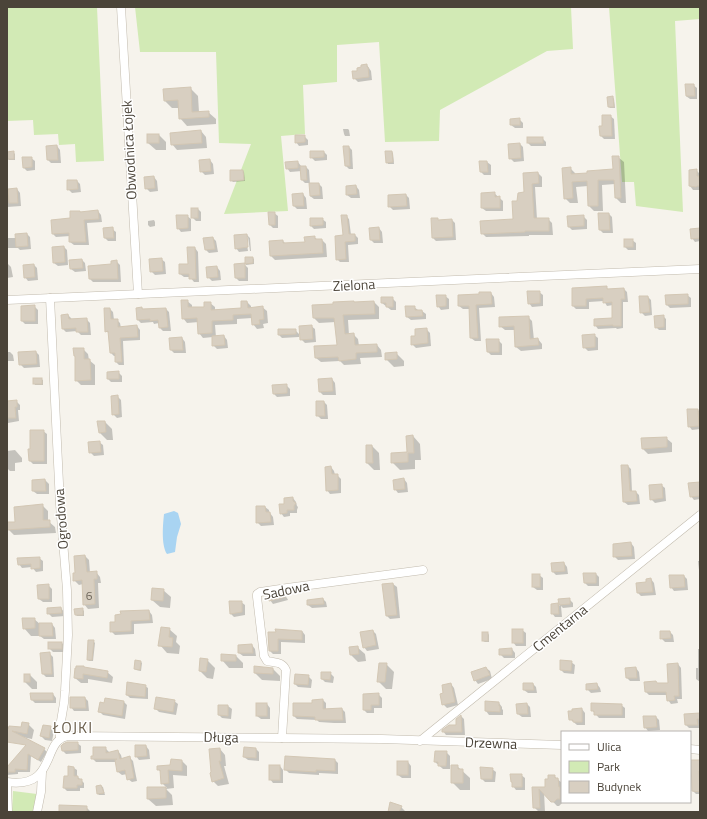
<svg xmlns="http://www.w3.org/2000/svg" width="707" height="819" viewBox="0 0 707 819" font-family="'Titillium Web',sans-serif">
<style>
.green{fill:#d2eab5}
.water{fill:#a9d4f2}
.shadow{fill:#0003}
.building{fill:#d8cfc1;stroke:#d3c7b4}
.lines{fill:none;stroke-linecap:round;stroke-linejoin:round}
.minor-casing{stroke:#c2bbae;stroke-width:9}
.minor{stroke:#fff;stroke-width:8}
.labels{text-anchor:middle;stroke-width:3;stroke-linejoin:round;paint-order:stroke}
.number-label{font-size:12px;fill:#6e675b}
.street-label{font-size:14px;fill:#4b4439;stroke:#fff}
.quarter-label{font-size:16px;letter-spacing:1px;fill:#6e6250;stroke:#fff}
</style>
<rect width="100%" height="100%" fill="#f6f3ec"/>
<g class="green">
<path d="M 7,7 L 97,7 L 104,161 L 76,162 L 75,144 L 59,145 L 58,134 L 34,135 L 33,120 L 7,121 Z"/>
<path d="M 135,7 L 571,7 L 573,49 L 547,51 L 440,110 L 439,141 L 385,142 L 379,42 L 337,45 L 337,82 L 303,85 L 305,134 L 281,136 L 288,211 L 224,214 L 251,144 L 219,143 L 216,52 L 140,52 Z"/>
<path d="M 609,7 L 700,7 L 700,19 L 675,21 L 683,212 L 636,206 L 634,182 L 622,182 Z"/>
<path d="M 13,791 L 37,794 L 34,812 L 12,812 Z"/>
</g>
<path class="water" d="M 174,511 L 178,513 L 181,524 L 177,537 L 175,552 L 167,554 C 161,545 163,524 164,514 Z"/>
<g class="shadow">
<path d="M 367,65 L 371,71 L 372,80 L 358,82 L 354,78 L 358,72 Z"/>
<path d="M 693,85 L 697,88 L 697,99 L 690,99 L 686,96 Z"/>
<path d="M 190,88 L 198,96 L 199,112 L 208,112 L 216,119 L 216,124 L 187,126 L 180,118 L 179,108 L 172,108 L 165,101 Z"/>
<path d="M 608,98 L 613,98 L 614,99 L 615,108 L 610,108 L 609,107 Z"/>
<path d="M 610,116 L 614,119 L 615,139 L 604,139 L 601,136 L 603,127 Z"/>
<path d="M 519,119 L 523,123 L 523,128 L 515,128 L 511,125 L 511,120 Z"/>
<path d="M 343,129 L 348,129 L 349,130 L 350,136 L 345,136 L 344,134 Z"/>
<path d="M 201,131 L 206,137 L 207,148 L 177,150 L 172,144 Z"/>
<path d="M 159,135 L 166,142 L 166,150 L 156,150 L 148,143 Z"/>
<path d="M 304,136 L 308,140 L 308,145 L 299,146 L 296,142 Z"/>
<path d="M 542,138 L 546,142 L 546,146 L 531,146 L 528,143 Z"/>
<path d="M 520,144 L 523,147 L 524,161 L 514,162 L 510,158 Z"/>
<path d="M 57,146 L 60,150 L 61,163 L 51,163 L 48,160 Z"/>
<path d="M 349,147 L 352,150 L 353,169 L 349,169 L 346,166 Z"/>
<path d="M 13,152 L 15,154 L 15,160 L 9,160 L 8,159 Z"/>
<path d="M 324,152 L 327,155 L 327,160 L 315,161 L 311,157 Z"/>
<path d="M 392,152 L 393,153 L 394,164 L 388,164 L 387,162 Z"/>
<path d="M 618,157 L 624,162 L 626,203 L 621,203 L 616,198 L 615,184 L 602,185 L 603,211 L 594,211 L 589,206 L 588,186 L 576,187 L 578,203 L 570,203 L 565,198 L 570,168 L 575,173 L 576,175 L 614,170 Z"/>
<path d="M 31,158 L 35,161 L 35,170 L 27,171 L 24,168 Z"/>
<path d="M 210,160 L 213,164 L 214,174 L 205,175 L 201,171 Z"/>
<path d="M 298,162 L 301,166 L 301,167 L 306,167 L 309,170 L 310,184 L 319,184 L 322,187 L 323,199 L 314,199 L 310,196 L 310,183 L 305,183 L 302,180 L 302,171 L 290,172 L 287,168 Z"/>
<path d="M 480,162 L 487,162 L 491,165 L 491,175 L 484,175 L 481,172 Z"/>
<path d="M 696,170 L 700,174 L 700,190 L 693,190 L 690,186 Z"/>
<path d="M 243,171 L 244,172 L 245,181 L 233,182 L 231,180 Z"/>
<path d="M 538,173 L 542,177 L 542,187 L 535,187 L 537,219 L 548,219 L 552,223 L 553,235 L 529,235 L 529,236 L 486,237 L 482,233 L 514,220 L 518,202 L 525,193 Z"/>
<path d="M 154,177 L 157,181 L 158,191 L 150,192 L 146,188 Z"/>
<path d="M 77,181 L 80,184 L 81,192 L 72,193 L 68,189 Z"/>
<path d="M 356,186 L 359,190 L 360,198 L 351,198 L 347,195 Z"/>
<path d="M 17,189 L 20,193 L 21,206 L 7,207 L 7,196 L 9,196 Z"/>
<path d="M 494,193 L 503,201 L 503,211 L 486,211 L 482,208 Z"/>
<path d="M 303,194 L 306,198 L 307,209 L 297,209 L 294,206 Z"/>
<path d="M 406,195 L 409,198 L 410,209 L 393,210 L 389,206 Z"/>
<path d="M 198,209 L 201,212 L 201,221 L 196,221 L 192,217 Z"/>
<path d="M 98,211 L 101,215 L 102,222 L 87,223 L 89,245 L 74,245 L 70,242 L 70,236 L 56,237 L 53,234 L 80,213 Z"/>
<path d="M 269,213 L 274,213 L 278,216 L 278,228 L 273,228 L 270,225 Z"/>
<path d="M 609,214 L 612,217 L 613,233 L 603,233 L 600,230 Z"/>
<path d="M 187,216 L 191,219 L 191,231 L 181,232 L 178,228 Z"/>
<path d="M 346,216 L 349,219 L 351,235 L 355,235 L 358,238 L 358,244 L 348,245 L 349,262 L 340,262 L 337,259 L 344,236 Z"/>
<path d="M 583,216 L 587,220 L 587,229 L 572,230 L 569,227 Z"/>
<path d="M 322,219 L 326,222 L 326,228 L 314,229 L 311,226 Z"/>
<path d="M 437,219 L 439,221 L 452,220 L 455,223 L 456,240 L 436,241 L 433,238 Z"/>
<path d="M 154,220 L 155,222 L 155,226 L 150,227 L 148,225 L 148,221 Z"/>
<path d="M 379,228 L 382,232 L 383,243 L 374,243 L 371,240 Z"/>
<path d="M 104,229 L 112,229 L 116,232 L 116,241 L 108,241 L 105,238 Z"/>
<path d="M 700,229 L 700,241 L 695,242 L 692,238 Z"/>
<path d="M 27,234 L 30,237 L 31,249 L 20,250 L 18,248 L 7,248 L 7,238 L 16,238 Z"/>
<path d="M 247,235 L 250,238 L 251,251 L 250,251 L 248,237 L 246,237 L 248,251 L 239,252 L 236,248 Z"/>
<path d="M 314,237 L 318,240 L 322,240 L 326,244 L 327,257 L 275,260 L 271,256 L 283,241 L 286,244 L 306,243 Z"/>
<path d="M 213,238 L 216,241 L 218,252 L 209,253 L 206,250 Z"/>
<path d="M 632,240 L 636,243 L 636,250 L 628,250 L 625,247 Z"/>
<path d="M 64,247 L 67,250 L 68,265 L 58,266 L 54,263 Z"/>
<path d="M 195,248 L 198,252 L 199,282 L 194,282 L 190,277 L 184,277 L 180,274 L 189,265 Z"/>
<path d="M 246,258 L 253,258 L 254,259 L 254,264 L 246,265 Z"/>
<path d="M 161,259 L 165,262 L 166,274 L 155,275 L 151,271 Z"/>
<path d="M 82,260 L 85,263 L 86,271 L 75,272 L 71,269 Z"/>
<path d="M 116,261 L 120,265 L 121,282 L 93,282 L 90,279 L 89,266 L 112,265 Z"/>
<path d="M 7,263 L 11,267 L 13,277 L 7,278 Z"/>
<path d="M 244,264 L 248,268 L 248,281 L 239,281 L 236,278 Z"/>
<path d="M 34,265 L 37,268 L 38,280 L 28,281 L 25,277 Z"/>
<path d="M 217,267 L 220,271 L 221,280 L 212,281 L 208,277 Z"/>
<path d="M 606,287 L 609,290 L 624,289 L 627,292 L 628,302 L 623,302 L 623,328 L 617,329 L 616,328 L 598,329 L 595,325 L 614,319 L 613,305 L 607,306 L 604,301 L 589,302 L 589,309 L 576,309 L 573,306 Z"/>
<path d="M 539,292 L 543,295 L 543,306 L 532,307 L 529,303 Z"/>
<path d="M 491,293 L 494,297 L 495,307 L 479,308 L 481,341 L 475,341 L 471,338 L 470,309 L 463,309 L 459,306 Z"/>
<path d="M 687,295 L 691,298 L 691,307 L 670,308 L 667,305 Z"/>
<path d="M 445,296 L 449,299 L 449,309 L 441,310 L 438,306 Z"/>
<path d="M 648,297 L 651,300 L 652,315 L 645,316 L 641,312 Z"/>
<path d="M 392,298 L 396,302 L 396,310 L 391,310 L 382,303 Z"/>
<path d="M 187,301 L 192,305 L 192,308 L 205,308 L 210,303 L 215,307 L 215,310 L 242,309 L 247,302 L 251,306 L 251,308 L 262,307 L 267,311 L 268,323 L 263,324 L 264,328 L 257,329 L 253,324 L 252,318 L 237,319 L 237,324 L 215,325 L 216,337 L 224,336 L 227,340 L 228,348 L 217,349 L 213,345 L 213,337 L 203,338 L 199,333 L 199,322 L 187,323 L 183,318 Z"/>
<path d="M 374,302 L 379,307 L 379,319 L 348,320 L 349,335 L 353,334 L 358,339 L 359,346 L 377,345 L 381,350 L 382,357 L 360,358 L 361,364 L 344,365 L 340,361 L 321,362 L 316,358 L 338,346 L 336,322 L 319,323 L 314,318 Z"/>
<path d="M 34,306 L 38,310 L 38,324 L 25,324 L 22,321 L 22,307 Z"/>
<path d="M 414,307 L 418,310 L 422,311 L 426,314 L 426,319 L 411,320 L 407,317 Z"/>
<path d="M 142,308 L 144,310 L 166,309 L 169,312 L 171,331 L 163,331 L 160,328 L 159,323 L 154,324 L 153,322 L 141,323 L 138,320 Z"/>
<path d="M 110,309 L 113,312 L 114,320 L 117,320 L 120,323 L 121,328 L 137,326 L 140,330 L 140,340 L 123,341 L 124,365 L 119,365 L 116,362 L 116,356 L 114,356 L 111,353 L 110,334 L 106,331 Z"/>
<path d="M 68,315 L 71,318 L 72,320 L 86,319 L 90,323 L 91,335 L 81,335 L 77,331 L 66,332 L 63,329 L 62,316 Z"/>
<path d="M 663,316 L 666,319 L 666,330 L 659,330 L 656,327 Z"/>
<path d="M 528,317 L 532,321 L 534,340 L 538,339 L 542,344 L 542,349 L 521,351 L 516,347 L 516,330 L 505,330 L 500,326 Z"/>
<path d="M 311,326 L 315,329 L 316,342 L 305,343 L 301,339 Z"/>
<path d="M 426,329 L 430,333 L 431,346 L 416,348 L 412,344 L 416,337 Z"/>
<path d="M 295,330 L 299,334 L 299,337 L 282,338 L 279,335 Z"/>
<path d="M 594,335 L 598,338 L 598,350 L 588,351 L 584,347 Z"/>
<path d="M 182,338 L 185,342 L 186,353 L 174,353 L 171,350 L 170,339 Z"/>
<path d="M 498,340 L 502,344 L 502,355 L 491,355 L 488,352 Z"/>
<path d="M 83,349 L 88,354 L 89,360 L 95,365 L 95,385 L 81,385 L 76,380 Z"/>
<path d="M 7,352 L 10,352 L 13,355 L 14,361 L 7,361 Z"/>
<path d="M 36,352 L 39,355 L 40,367 L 24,368 L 20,364 Z"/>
<path d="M 396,353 L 404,361 L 404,366 L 394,367 L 386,359 Z"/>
<path d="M 118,372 L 122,376 L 122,382 L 111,382 L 108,379 Z"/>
<path d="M 41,379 L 43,380 L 43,385 L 35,385 L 34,383 Z"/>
<path d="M 332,379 L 335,383 L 336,395 L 323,395 L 320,392 Z"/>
<path d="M 286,385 L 290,389 L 290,396 L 277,397 L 274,394 Z"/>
<path d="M 117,396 L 121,400 L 122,417 L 117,418 L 113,414 Z"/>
<path d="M 16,401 L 20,405 L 20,410 L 18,410 L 19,421 L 8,423 L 7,421 L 7,402 Z"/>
<path d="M 324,402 L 327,405 L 328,419 L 321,419 L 317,415 Z"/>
<path d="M 698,410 L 700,412 L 700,429 L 692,430 L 689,426 Z"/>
<path d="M 105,422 L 112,429 L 113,440 L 107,440 L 100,433 Z"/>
<path d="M 43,431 L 47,434 L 47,464 L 33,464 L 30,461 Z"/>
<path d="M 413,436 L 420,444 L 421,460 L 415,460 L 415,469 L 400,470 L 392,462 L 408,453 Z"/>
<path d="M 666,438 L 672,443 L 672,452 L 648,454 L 643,449 Z"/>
<path d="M 99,442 L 103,445 L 104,455 L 94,456 L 90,452 Z"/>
<path d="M 372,446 L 379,453 L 380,470 L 374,470 L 367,463 Z"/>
<path d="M 15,450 L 22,458 L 22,462 L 15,463 L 15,471 L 10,471 L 7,468 L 7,451 Z"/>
<path d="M 628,466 L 631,469 L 632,492 L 636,492 L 639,495 L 640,504 L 628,505 L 624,502 Z"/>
<path d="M 331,467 L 334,471 L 335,475 L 337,475 L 341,479 L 341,493 L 330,494 L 327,490 Z"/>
<path d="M 404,479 L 407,483 L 408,492 L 398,493 L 395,489 Z"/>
<path d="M 45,480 L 49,484 L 49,494 L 37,494 L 33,491 Z"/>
<path d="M 700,483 L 700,499 L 694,500 L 691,496 Z"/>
<path d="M 661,485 L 665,488 L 666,501 L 655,503 L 651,499 Z"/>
<path d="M 293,498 L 296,502 L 297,506 L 298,507 L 297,510 L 297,513 L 290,513 L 290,516 L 284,517 L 281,513 L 285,505 Z"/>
<path d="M 42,505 L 48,511 L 48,521 L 55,527 L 56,533 L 14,535 L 8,529 Z"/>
<path d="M 265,507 L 269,510 L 269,513 L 270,513 L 273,517 L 274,525 L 261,526 L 257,522 Z"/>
<path d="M 631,543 L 634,547 L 635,559 L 618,560 L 614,556 Z"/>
<path d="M 85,556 L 89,560 L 90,573 L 96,572 L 100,577 L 101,583 L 98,583 L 99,608 L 88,609 L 84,604 L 83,584 L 79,585 L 74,580 L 76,574 Z"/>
<path d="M 39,558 L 43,561 L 43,571 L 36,572 L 32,567 L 22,568 L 19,564 Z"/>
<path d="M 698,561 L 700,561 L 700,572 L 699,570 Z"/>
<path d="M 564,563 L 567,567 L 568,574 L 556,575 L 553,572 Z"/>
<path d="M 596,574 L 599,577 L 599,586 L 588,586 L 585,583 Z"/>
<path d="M 539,575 L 543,578 L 543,590 L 537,590 L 533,587 Z"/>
<path d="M 684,576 L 687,579 L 688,590 L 674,591 L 671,587 Z"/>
<path d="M 651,579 L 654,583 L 656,595 L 641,596 L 638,593 L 637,584 L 647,583 Z"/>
<path d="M 393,584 L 397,587 L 400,618 L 390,619 L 387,616 Z"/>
<path d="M 48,585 L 52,589 L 52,602 L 43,602 L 39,599 Z"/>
<path d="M 163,590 L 171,597 L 170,608 L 160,607 L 152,600 Z"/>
<path d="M 284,595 L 287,598 L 288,600 L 273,604 L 270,600 Z"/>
<path d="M 323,599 L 326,602 L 327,607 L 312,608 L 308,605 L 308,600 Z"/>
<path d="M 569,599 L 573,603 L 573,607 L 563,608 L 561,606 L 562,617 L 555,617 L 552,613 L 558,604 L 560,606 L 560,600 Z"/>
<path d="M 230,602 L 241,602 L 245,605 L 245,615 L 234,617 L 231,614 Z"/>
<path d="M 61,608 L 64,612 L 65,616 L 52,617 L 48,613 Z"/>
<path d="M 82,609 L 84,611 L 84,616 L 77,616 L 76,615 Z"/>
<path d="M 149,611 L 152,615 L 153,623 L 134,624 L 134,634 L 115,635 L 111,631 L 116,623 Z"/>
<path d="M 34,619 L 40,624 L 52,624 L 55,628 L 56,639 L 44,639 L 40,636 L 31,636 L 24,628 Z"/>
<path d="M 169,629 L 177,636 L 176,642 L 180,646 L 179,654 L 167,653 L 160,645 Z"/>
<path d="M 522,630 L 526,633 L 526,646 L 516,646 L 513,642 Z"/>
<path d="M 302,631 L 305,635 L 305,643 L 281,642 L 281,654 L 273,654 L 270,651 L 269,633 Z"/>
<path d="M 373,631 L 376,634 L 379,649 L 367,651 L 364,647 Z"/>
<path d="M 670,632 L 673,635 L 674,642 L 665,642 L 661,638 Z"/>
<path d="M 488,633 L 489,635 L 489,642 L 485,642 L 483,641 Z"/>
<path d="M 93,641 L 95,643 L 93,661 L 89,661 L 88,660 Z"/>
<path d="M 62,643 L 65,646 L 65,652 L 53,652 L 49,648 Z"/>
<path d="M 252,645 L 255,649 L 256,656 L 243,656 L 239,653 Z"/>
<path d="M 357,647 L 365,654 L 366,661 L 358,662 L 351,655 Z"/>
<path d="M 512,649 L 515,653 L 515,658 L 504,658 L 500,654 Z"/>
<path d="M 698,649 L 700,649 L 700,682 L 696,679 L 696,668 L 698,668 Z"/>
<path d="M 50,654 L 53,657 L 54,677 L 46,677 L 43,674 Z"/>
<path d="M 236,656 L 243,663 L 243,668 L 229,668 L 222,660 Z"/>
<path d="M 207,660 L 215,668 L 213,679 L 207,678 L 200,671 Z"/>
<path d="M 141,662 L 142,663 L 141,671 L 136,670 L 135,669 Z"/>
<path d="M 571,662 L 575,665 L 574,674 L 564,673 L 561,670 Z"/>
<path d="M 386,664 L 394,672 L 392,689 L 386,689 L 378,681 Z"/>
<path d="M 678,664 L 681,668 L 682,699 L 677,699 L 678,703 L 671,704 L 668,700 L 667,695 L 649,695 L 646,692 L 645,683 L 658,684 L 669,684 Z"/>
<path d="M 272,668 L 280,676 L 280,681 L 262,680 L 255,673 Z"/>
<path d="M 486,668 L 490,671 L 492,679 L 478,684 L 475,680 Z"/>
<path d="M 636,668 L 639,672 L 640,681 L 630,681 L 627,678 Z"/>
<path d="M 76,669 L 107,672 L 113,677 L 112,683 L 88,679 L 88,683 L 81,683 L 75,678 Z"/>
<path d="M 330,673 L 334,677 L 333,683 L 325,682 L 322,679 Z"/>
<path d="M 25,675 L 30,675 L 37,682 L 37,689 L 32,689 L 25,682 Z"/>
<path d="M 308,676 L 312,680 L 311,688 L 298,687 L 295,684 Z"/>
<path d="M 451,684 L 454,688 L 458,705 L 447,708 L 443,704 L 444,694 Z"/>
<path d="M 533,684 L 536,687 L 537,693 L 528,693 L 524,690 Z"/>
<path d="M 597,684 L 600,688 L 601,692 L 591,693 L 587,689 Z"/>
<path d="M 145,686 L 148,688 L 148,699 L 130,698 L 127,695 Z"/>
<path d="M 53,694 L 56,698 L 56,703 L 35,703 L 32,700 Z"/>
<path d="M 378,694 L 382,698 L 382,708 L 374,708 L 374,713 L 367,713 L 364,710 Z"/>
<path d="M 85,698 L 88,701 L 89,711 L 74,711 L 71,707 Z"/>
<path d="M 106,699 L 124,702 L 127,705 L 125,719 L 103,715 L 99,711 L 105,704 Z"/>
<path d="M 323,700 L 326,703 L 326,710 L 342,709 L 345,712 L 346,723 L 334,723 L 319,722 L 317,720 L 297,719 L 294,716 L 313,705 Z"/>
<path d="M 174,701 L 178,704 L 176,715 L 159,712 L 155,708 Z"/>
<path d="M 486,702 L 499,703 L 502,707 L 502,709 L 503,710 L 503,715 L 489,715 L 486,711 Z"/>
<path d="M 257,704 L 267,704 L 270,708 L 270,719 L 261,719 L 257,716 Z"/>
<path d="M 527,704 L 530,707 L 531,717 L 522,717 L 518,714 Z"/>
<path d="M 621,705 L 625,708 L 625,718 L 599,718 L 592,710 Z"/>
<path d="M 219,706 L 228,706 L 232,709 L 231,719 L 222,718 L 219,715 Z"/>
<path d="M 582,709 L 585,713 L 585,725 L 577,725 L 570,719 L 573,712 Z"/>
<path d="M 700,714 L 700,728 L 689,728 L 686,725 Z"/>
<path d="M 461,716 L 464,719 L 465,735 L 446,735 L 443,731 L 457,726 L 457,720 Z"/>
<path d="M 656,717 L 659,720 L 660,730 L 648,731 L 645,727 Z"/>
<path d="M 28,724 L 34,730 L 32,739 L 17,736 L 7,739 L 7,727 L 22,728 Z"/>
<path d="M 43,726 L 51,727 L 54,731 L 52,741 L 45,740 L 41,736 Z"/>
<path d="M 33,743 L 44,749 L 47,752 L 41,762 L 31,756 L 30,772 L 18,772 L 18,774 L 7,775 L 7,769 Z"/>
<path d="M 77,743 L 81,746 L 81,753 L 66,754 L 63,751 L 62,746 Z"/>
<path d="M 146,746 L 149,750 L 150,759 L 139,760 L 136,756 Z"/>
<path d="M 105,748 L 109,752 L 109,753 L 118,751 L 121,755 L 122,759 L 129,757 L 133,761 L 137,781 L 132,782 L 128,779 L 127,774 L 122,775 L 118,772 L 116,762 L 96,762 L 92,758 Z"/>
<path d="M 220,749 L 225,755 L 226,766 L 224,766 L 229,784 L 218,786 L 213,781 Z"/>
<path d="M 256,749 L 259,752 L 259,761 L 248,760 L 244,757 Z"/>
<path d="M 446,752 L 450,756 L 450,769 L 443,769 L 435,762 Z"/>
<path d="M 286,757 L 335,760 L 338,763 L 338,774 L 319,773 L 319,775 L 289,773 L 285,769 Z"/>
<path d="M 182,761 L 187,766 L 187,776 L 173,775 L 174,788 L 166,789 L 172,795 L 173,805 L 156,806 L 148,799 L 148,788 L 167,788 L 162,783 L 161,772 L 158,769 L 171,766 Z"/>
<path d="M 700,761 L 700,794 L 696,794 L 693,791 Z"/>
<path d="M 408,762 L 411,766 L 411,778 L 402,778 L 398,775 Z"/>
<path d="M 280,766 L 283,770 L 283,783 L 273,783 L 270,779 Z"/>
<path d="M 457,766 L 470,778 L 470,790 L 460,790 L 452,782 Z"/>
<path d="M 74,768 L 77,770 L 77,776 L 84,783 L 84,788 L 80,788 L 80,791 L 67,791 L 64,788 Z"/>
<path d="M 492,769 L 496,772 L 495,782 L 485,782 L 482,779 Z"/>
<path d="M 521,775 L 525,778 L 525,790 L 516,790 L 513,786 Z"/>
<path d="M 554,776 L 562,783 L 562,802 L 565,802 L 565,803 L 562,803 L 559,806 L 557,806 L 544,792 L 545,812 L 539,812 L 534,807 L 533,788 L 546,788 L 549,780 Z"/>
<path d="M 101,786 L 103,787 L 105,795 L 99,795 L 98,794 Z"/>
<path d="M 86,807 L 91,812 L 60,812 Z"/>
<path d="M 401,807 L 406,812 L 389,812 Z"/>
</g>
<g class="building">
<path d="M 367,64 L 367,67 L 368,67 L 369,77 L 353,79 L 352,71 L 357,71 L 357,68 L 361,67 L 361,65 Z"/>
<path d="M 685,84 L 694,84 L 695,96 L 686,96 Z"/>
<path d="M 191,87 L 192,112 L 209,111 L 209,117 L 179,119 L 178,100 L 164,101 L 163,89 Z"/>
<path d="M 613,96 L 614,107 L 608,107 L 607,97 Z"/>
<path d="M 602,115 L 611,115 L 612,136 L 600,136 L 599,126 L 602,126 Z"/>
<path d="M 520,118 L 520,125 L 510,125 L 510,119 Z"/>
<path d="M 201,130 L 202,143 L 171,145 L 170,133 Z"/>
<rect x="147" y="134" width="12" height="9"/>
<path d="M 295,135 L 305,135 L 305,142 L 295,143 Z"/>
<rect x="527" y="137" width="16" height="6"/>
<path d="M 520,143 L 521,158 L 509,159 L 508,144 Z"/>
<path d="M 57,145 L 58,160 L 47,160 L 46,146 Z"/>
<path d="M 343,146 L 349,146 L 350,166 L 345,166 Z"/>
<path d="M 14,151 L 14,159 L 7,159 L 7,152 Z"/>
<path d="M 310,151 L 324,151 L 324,157 L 310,158 Z"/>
<path d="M 385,151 L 392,151 L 393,162 L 386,163 Z"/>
<path d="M 612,156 L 619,156 L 621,198 L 615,198 L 614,180 L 598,180 L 598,206 L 588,206 L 587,181 L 572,182 L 573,198 L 564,199 L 562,168 L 571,167 L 571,174 L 587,173 L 587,171 L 613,169 Z"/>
<path d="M 22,157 L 32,157 L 32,167 L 23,168 Z"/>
<path d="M 210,159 L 211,171 L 200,172 L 199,160 Z"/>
<path d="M 298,161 L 298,168 L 286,169 L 285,162 Z"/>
<path d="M 479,161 L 487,161 L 488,172 L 480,172 Z"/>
<path d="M 300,166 L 306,166 L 307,180 L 301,180 Z"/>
<path d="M 697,169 L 697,176 L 699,176 L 700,186 L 697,186 L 696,187 L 689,186 L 689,170 Z"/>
<path d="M 230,170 L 243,170 L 244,180 L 230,181 Z"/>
<path d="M 538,172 L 539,183 L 532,184 L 534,218 L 549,218 L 549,231 L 525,231 L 525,232 L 481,234 L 480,221 L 513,219 L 512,201 L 517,201 L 518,193 L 524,192 L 523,173 Z"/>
<path d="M 154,176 L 155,188 L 145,189 L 144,177 Z"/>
<path d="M 67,180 L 77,180 L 78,189 L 67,190 Z"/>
<path d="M 309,183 L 319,183 L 320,195 L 310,196 Z"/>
<path d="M 356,185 L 357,194 L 346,195 L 346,186 Z"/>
<path d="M 17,188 L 18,203 L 9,203 L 8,189 Z"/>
<path d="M 495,192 L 495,197 L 500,196 L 500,208 L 481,208 L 481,193 Z"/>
<path d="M 303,193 L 304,206 L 293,206 L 292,194 Z"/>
<path d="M 406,194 L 407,206 L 388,207 L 388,195 Z"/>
<rect x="191" y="208" width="7" height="10"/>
<path d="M 98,210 L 99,219 L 84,220 L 86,242 L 69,242 L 69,233 L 52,234 L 51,220 L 70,218 L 70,211 L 80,211 L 80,212 Z"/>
<path d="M 268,212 L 275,212 L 275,225 L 269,225 Z"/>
<path d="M 598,213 L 609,213 L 610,230 L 599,230 Z"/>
<path d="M 176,215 L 188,215 L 188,228 L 177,229 Z"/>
<path d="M 341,215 L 347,215 L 349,234 L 355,234 L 355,241 L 345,242 L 346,259 L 336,260 L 335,236 L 343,235 Z"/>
<path d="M 584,215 L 584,226 L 568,227 L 567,216 Z"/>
<path d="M 310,218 L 323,218 L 323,225 L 310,226 Z"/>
<path d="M 431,218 L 438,218 L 438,220 L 452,219 L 453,237 L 432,238 Z"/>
<path d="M 113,227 L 114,238 L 104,238 L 103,228 Z"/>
<path d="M 379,227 L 380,240 L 370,240 L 369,228 Z"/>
<path d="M 700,228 L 700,238 L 691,239 L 690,229 Z"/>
<path d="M 27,233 L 28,246 L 16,247 L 15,234 Z"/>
<path d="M 247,234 L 248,247 L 235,249 L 234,235 Z"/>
<path d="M 315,236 L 315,239 L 322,239 L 323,253 L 270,256 L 269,241 L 283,240 L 283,243 L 305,242 L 304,237 Z"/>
<path d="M 213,237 L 215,249 L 205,250 L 203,238 Z"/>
<rect x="624" y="239" width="9" height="8"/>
<path d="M 64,246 L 65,262 L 53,263 L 52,247 Z"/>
<path d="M 187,247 L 195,247 L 196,279 L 189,279 L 189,274 L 179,274 L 179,264 L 188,264 Z"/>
<path d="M 245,257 L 253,257 L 253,263 L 245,264 Z"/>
<path d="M 162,258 L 163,271 L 150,272 L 149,259 Z"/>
<path d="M 82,259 L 83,268 L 70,269 L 69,260 Z"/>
<path d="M 117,260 L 118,279 L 89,279 L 88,266 L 111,264 L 111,261 Z"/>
<path d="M 245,263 L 245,278 L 235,278 L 234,264 Z"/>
<path d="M 34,264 L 35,277 L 24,278 L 23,265 Z"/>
<path d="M 217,266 L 218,277 L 207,278 L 206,267 Z"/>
<path d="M 607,286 L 607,289 L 624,288 L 625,299 L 621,299 L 621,326 L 613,326 L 613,325 L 594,326 L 594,319 L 612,318 L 612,302 L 603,303 L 603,298 L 586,299 L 586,306 L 572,306 L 572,288 Z"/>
<path d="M 527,291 L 540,291 L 540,303 L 528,304 Z"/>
<path d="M 479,292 L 491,292 L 492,304 L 476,305 L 478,338 L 470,338 L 469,306 L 458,306 L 458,295 L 479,294 Z"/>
<path d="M 688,294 L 688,304 L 666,305 L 665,295 Z"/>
<path d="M 436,295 L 446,295 L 446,306 L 437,307 Z"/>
<path d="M 639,296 L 648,296 L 650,312 L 640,313 Z"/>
<path d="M 381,297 L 393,297 L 393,307 L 386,307 L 386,303 L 381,303 Z"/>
<path d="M 181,300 L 188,300 L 188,307 L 204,307 L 204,302 L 211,302 L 211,310 L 241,308 L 241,301 L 247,301 L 248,308 L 263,306 L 264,319 L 259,320 L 260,324 L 252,325 L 251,314 L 233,315 L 233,320 L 212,321 L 212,333 L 198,334 L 197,318 L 182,319 Z"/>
<path d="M 354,301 L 354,302 L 374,301 L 375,314 L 343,315 L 345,334 L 354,333 L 355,345 L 377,344 L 377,352 L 356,353 L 356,359 L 339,361 L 338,357 L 315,358 L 314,346 L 337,345 L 334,318 L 313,318 L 312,305 L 333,304 L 333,302 Z"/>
<path d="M 35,305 L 35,321 L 21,321 L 21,306 Z"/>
<path d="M 405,306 L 415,306 L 415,310 L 422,310 L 423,316 L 406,317 Z"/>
<path d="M 142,307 L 142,309 L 166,308 L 168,327 L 159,328 L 158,320 L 150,321 L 150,319 L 137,320 L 136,308 Z"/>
<path d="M 104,308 L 110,308 L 111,319 L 118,319 L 118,327 L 137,325 L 138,337 L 120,338 L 122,362 L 115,362 L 115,353 L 110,353 L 108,331 L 105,332 Z"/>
<path d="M 68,314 L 69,319 L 87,318 L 88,332 L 76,332 L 76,328 L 62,329 L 61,315 Z"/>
<path d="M 664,315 L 664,327 L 655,328 L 654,316 Z"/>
<path d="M 529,316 L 530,339 L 538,338 L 539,345 L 515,347 L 514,326 L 499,327 L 499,317 Z"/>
<path d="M 312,325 L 313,339 L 300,340 L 299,326 Z"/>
<path d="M 427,328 L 428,343 L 411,345 L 411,336 L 415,336 L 415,329 Z"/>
<path d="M 278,329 L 296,329 L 296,334 L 278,335 Z"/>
<path d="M 595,334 L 595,347 L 583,348 L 582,335 Z"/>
<path d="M 224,335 L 225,345 L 212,346 L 212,336 Z"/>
<path d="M 182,337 L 183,350 L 170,350 L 169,338 Z"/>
<path d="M 486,339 L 499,339 L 499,352 L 487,352 Z"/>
<path d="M 73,348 L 84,348 L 84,359 L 90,359 L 91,380 L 75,381 L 75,356 L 74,356 Z"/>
<path d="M 36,351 L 37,364 L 19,365 L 18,352 Z"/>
<path d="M 397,352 L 397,359 L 385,360 L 385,353 Z"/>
<path d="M 119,371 L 119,379 L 107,379 L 107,372 Z"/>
<rect x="33" y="378" width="9" height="6"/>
<path d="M 332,378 L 333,391 L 319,392 L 318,379 Z"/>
<path d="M 287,384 L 287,393 L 273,394 L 272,385 Z"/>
<path d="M 118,395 L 119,414 L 112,415 L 111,396 Z"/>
<path d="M 17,400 L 17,407 L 15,407 L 16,418 L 7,418 L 7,401 Z"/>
<path d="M 316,401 L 324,401 L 325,416 L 316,416 Z"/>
<path d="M 687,409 L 698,409 L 699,426 L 688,427 Z"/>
<path d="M 97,421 L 105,421 L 106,432 L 99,433 Z"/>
<path d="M 30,430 L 44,430 L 44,461 L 29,461 L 28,449 L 30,449 Z"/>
<path d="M 413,435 L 414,453 L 408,453 L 408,462 L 391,463 L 391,453 L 407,452 L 406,436 Z"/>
<path d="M 667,437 L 667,447 L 642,449 L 641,438 Z"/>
<path d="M 100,441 L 101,452 L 89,453 L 88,442 Z"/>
<path d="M 366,445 L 372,445 L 373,463 L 366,463 Z"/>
<path d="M 621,465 L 628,465 L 630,491 L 636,491 L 637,501 L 623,502 Z"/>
<path d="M 331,466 L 332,474 L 338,474 L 338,490 L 326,491 L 325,467 Z"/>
<path d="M 404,478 L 405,489 L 394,490 L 393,480 Z"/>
<path d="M 45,479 L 46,491 L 32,491 L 32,480 Z"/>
<path d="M 700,482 L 700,496 L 690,497 L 688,483 Z"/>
<path d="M 662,484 L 663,498 L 650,500 L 649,485 Z"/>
<path d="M 293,497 L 293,501 L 296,503 L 294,506 L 294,510 L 287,510 L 287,513 L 280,514 L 279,504 L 284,504 L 284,498 Z"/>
<path d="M 43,504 L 43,520 L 50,520 L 50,527 L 7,530 L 7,522 L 15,522 L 14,507 Z"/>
<path d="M 256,506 L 265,506 L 266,512 L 270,512 L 271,522 L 256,523 Z"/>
<path d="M 631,542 L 632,556 L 613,557 L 613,544 Z"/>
<path d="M 85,555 L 87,572 L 97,571 L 97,579 L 94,579 L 95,604 L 83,605 L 82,580 L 73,581 L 73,573 L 75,573 L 74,556 Z"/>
<path d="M 40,557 L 40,568 L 31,569 L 31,564 L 18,565 L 17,558 Z"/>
<path d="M 564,562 L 565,571 L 552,572 L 551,563 Z"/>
<path d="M 583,573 L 596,573 L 596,583 L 584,583 Z"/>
<rect x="532" y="574" width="8" height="13"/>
<path d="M 669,575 L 684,575 L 685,587 L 670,588 Z"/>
<path d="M 651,578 L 653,592 L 637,593 L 636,583 L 646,582 L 646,579 Z"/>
<path d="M 393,583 L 397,615 L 386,616 L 382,584 Z"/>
<path d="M 49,584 L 49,599 L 38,599 L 37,585 Z"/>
<path d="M 152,588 L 164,589 L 163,601 L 151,600 Z"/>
<path d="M 284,594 L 285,597 L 269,601 L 268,596 Z"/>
<path d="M 323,598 L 324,604 L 307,605 L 307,600 Z"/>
<path d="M 570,598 L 570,604 L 559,605 L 558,599 Z"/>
<path d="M 229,601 L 242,601 L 242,612 L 230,614 Z"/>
<path d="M 558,603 L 559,614 L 551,614 L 551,604 Z"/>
<path d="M 61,607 L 62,613 L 47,614 L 47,608 Z"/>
<path d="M 83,608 L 83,615 L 75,615 L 74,609 Z"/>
<path d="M 149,610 L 150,620 L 131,621 L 131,631 L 110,632 L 110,622 L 115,622 L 115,615 L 121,614 L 120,611 Z"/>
<path d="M 22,618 L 35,618 L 35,628 L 23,629 Z"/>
<path d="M 39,623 L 52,623 L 53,636 L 39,636 Z"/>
<path d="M 161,627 L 170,628 L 169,637 L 173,638 L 172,647 L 158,646 Z"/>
<path d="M 275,629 L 302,631 L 302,640 L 278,639 L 278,651 L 269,651 L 268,632 L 276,632 Z"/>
<rect x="512" y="629" width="11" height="14"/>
<path d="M 373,630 L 376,645 L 363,648 L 360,632 Z"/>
<path d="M 660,631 L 670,631 L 671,638 L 660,639 Z"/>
<rect x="482" y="632" width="6" height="9"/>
<path d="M 88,640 L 94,640 L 92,660 L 87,660 Z"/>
<rect x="48" y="642" width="14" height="7"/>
<path d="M 252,644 L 253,653 L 238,653 L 238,645 Z"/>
<path d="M 358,646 L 359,654 L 350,655 L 349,647 Z"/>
<path d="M 512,648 L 512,655 L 499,655 L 499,649 Z"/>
<path d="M 50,652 L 52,674 L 42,674 L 40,653 Z"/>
<path d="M 221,654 L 236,655 L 236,661 L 221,661 Z"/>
<path d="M 200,658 L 208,659 L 206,672 L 199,671 Z"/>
<path d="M 135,660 L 141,661 L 140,670 L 134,669 Z"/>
<path d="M 560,660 L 572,661 L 571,671 L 560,670 Z"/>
<path d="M 379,663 L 387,663 L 385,682 L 377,682 Z"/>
<path d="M 678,663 L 679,696 L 674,696 L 675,700 L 667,701 L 666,692 L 645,692 L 644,682 L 656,681 L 657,683 L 668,683 L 667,664 Z"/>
<path d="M 76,666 L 84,666 L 84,667 L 108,671 L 107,678 L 83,674 L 83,679 L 74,678 L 75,668 L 76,668 Z"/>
<path d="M 254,666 L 273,668 L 273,674 L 254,673 Z"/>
<path d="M 486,667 L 490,675 L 474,681 L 471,672 Z"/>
<path d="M 636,667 L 637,678 L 626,678 L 625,668 Z"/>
<path d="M 321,672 L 331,672 L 330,680 L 321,679 Z"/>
<rect x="24" y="674" width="6" height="8"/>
<path d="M 295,674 L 309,675 L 308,685 L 294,684 Z"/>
<path d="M 127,682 L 146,685 L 145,697 L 126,695 Z"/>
<path d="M 451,683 L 455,702 L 442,705 L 440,694 L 443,693 L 442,685 Z"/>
<path d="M 523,683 L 533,683 L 534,690 L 523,690 Z"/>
<path d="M 597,683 L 598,689 L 586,690 L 586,684 Z"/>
<path d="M 30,693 L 53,693 L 53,700 L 31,700 Z"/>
<path d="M 379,693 L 379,705 L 371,705 L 371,710 L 363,710 L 363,694 Z"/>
<path d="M 70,697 L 85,697 L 86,708 L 70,708 Z"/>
<path d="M 156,697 L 175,700 L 173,712 L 154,709 Z"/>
<path d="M 105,698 L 124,701 L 122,716 L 98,712 L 100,702 L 104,703 Z"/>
<path d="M 323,699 L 323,709 L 342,708 L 343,720 L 315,720 L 315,717 L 293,716 L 293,703 L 312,703 L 312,700 Z"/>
<path d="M 485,701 L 499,702 L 499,706 L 500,706 L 500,712 L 485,711 Z"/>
<rect x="256" y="703" width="11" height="13"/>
<path d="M 527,703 L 528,714 L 517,714 L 516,704 Z"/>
<path d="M 591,703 L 622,704 L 622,715 L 594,715 L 594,711 L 591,711 Z"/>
<path d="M 218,705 L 228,705 L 228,716 L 218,715 Z"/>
<path d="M 582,708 L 582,722 L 573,722 L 573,720 L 569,720 L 568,711 L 572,711 L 572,709 Z"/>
<path d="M 700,713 L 700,719 L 697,719 L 698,725 L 685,725 L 684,714 Z"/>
<path d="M 461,715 L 462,732 L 442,732 L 442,730 L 449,725 L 456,725 L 456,719 Z"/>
<path d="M 643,716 L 656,716 L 657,727 L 644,728 Z"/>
<path d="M 22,722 L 29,723 L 27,734 L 12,731 L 45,748 L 38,760 L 28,754 L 27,770 L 15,769 L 15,772 L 7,772 L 7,767 L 26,745 L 7,742 L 7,729 L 8,729 L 9,726 L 21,727 Z"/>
<path d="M 43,725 L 51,726 L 49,738 L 40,736 Z"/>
<path d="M 67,742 L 78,742 L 78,750 L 62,751 L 61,746 L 63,744 Z"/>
<path d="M 135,745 L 146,745 L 147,756 L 135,757 Z"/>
<path d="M 93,747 L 106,747 L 106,753 L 118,750 L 120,759 L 130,756 L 134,778 L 127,780 L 125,770 L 117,772 L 115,760 L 117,759 L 91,759 L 91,756 L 93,756 Z"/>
<path d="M 244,747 L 256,748 L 256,758 L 243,757 Z"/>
<path d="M 220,748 L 221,761 L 219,761 L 224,778 L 212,782 L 210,773 L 211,772 L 209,749 Z"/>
<path d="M 435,751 L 447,751 L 446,766 L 438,766 L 438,762 L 434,762 Z"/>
<path d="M 285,756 L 335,759 L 335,771 L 316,770 L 316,772 L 284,770 Z"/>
<path d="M 171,759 L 182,760 L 182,771 L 168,770 L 169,783 L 161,784 L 160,770 L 157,770 L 157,766 L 170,765 Z"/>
<path d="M 691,760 L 700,760 L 700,771 L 699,771 L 700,792 L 692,791 Z"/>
<rect x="397" y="761" width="11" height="14"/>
<rect x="269" y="765" width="11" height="15"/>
<path d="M 451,765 L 458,765 L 458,769 L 463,769 L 463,783 L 451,783 Z"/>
<path d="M 68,766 L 74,767 L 74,776 L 78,776 L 78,779 L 82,779 L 82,785 L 77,785 L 77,788 L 63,788 L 64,776 L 68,776 Z"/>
<path d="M 480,767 L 493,768 L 492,779 L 481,779 Z"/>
<path d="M 510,774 L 522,774 L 522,787 L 512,787 L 512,782 L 511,782 Z"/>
<path d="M 548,775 L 555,775 L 555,778 L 558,778 L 559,787 L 560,787 L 560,799 L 557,799 L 554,802 L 551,802 L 539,789 L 540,808 L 533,808 L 532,787 L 545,787 L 545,779 L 548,779 Z"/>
<path d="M 101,785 L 104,793 L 97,794 L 96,786 Z"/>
<path d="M 147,787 L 166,787 L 166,798 L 147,799 Z"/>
<path d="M 390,802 L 402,806 L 399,812 L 388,812 Z"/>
<path d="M 59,805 L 87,806 L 87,812 L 59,812 Z"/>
</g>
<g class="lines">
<defs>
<g id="minor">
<path d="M 121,7 L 138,294"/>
<path d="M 50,298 L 60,504 L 67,590 L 68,635 L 65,691 L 64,703 L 60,727 L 60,739"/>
<path d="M 7,300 L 700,269"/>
<path d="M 282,738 L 286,670 C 282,661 275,663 267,661 L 264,656 L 257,597 L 257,594 L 260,592 L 287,588 L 423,570"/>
<path d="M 420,741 L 700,515"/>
<path d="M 690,749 L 700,750"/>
<path d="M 7,782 C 58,789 41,740 68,736 L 382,739 L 562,745"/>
<path d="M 7,785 L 8,812"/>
<path d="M 37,812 L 41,792 L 42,772"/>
</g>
</defs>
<use href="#minor" class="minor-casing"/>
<use href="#minor" class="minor"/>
</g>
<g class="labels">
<g class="number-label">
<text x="89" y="600">6</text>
</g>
<g class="street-label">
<text transform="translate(129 150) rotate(-93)" y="5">Obwodnica Łojek</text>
<text transform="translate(354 285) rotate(-3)" y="5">Zielona</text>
<text transform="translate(61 519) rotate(-94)" y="5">Ogrodowa</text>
<text transform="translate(286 590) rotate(-12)" y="5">Sadowa</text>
<text transform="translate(560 628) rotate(-39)" y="5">Cmentarna</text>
<text transform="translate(221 737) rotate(1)" y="5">Długa</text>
<text transform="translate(491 743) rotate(2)" y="5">Drzewna</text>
</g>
<g class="quarter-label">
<text x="73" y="733">ŁOJKI</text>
</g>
</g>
<rect width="707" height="819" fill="none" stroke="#4b4439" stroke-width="16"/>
<rect x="561" y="731" width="130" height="72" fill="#ffffff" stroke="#b7b4b0"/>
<rect x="569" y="744" width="20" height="6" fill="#ffffff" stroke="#b7b4b0"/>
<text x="597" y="751" font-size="12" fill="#4b4439">Ulica</text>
<rect x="569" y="761" width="20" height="12" fill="#d2eab5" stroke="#b7b4b0"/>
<text x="597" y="771" font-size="12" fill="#4b4439">Park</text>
<rect x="569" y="781" width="20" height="12" fill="#d8cfc1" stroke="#b7b4b0"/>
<text x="597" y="791" font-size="12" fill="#4b4439">Budynek</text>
</svg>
